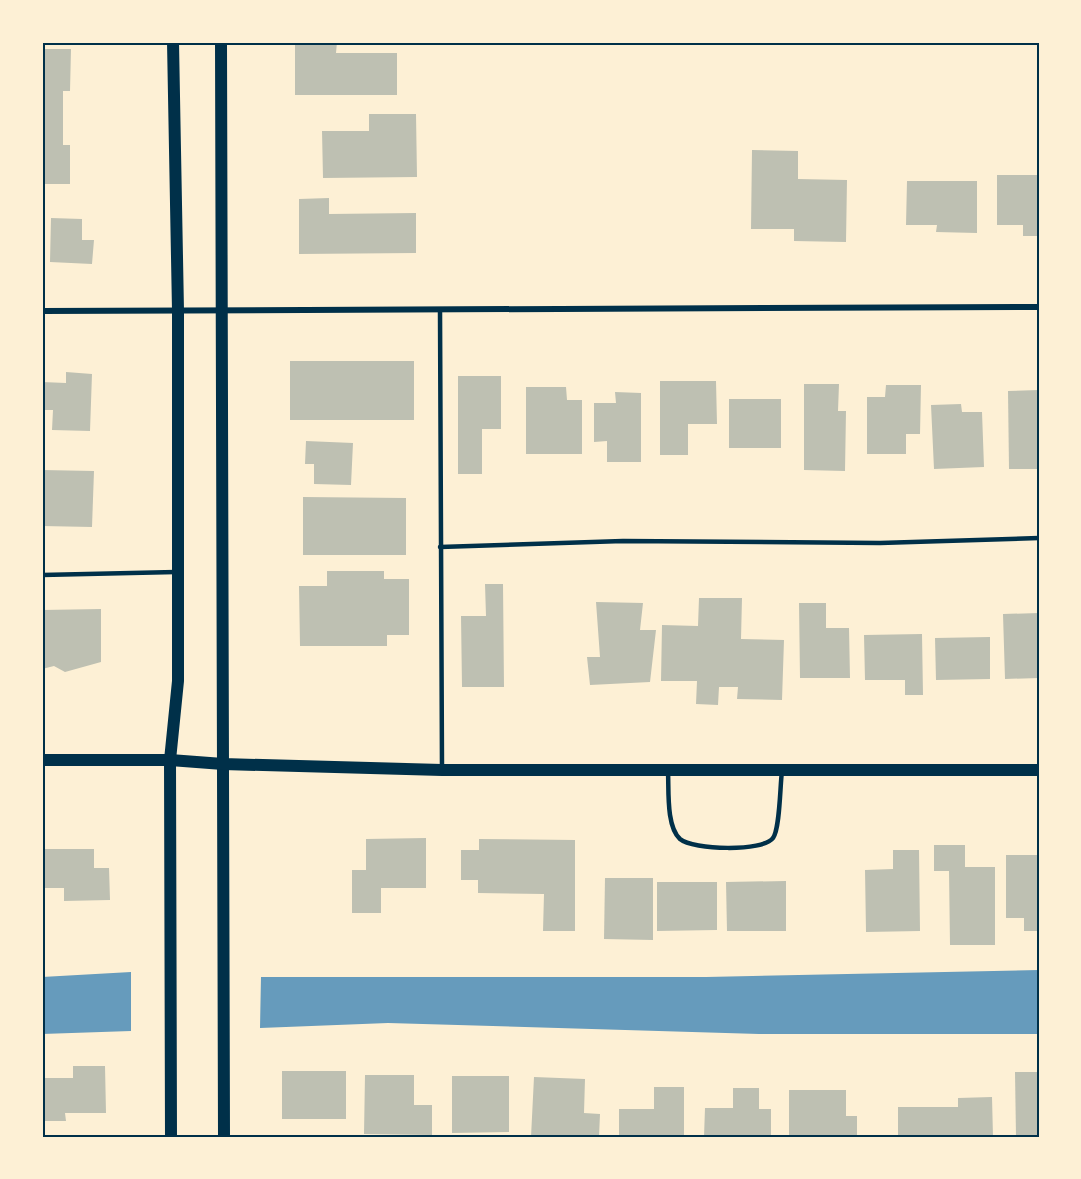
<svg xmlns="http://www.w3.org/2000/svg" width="1081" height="1179" viewBox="0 0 1081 1179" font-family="Spectral,serif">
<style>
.water{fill:#669bbc}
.building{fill:#bec0b2}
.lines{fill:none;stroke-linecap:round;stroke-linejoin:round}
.service{stroke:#003049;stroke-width:4.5}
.minor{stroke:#003049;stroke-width:6}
.secondary{stroke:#003049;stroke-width:12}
.neatline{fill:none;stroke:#003049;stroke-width:2}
</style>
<rect width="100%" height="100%" fill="#fdf0d5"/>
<g class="water">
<path d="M 1039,970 L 1039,1034 L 759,1034 L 388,1023 L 260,1028 L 261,977 L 706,977 Z"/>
<path d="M 131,972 L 131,1031 L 42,1034 L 42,977 Z"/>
</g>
<g class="building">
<path d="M 295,42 L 337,42 L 336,53 L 397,53 L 397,95 L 295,95 Z"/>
<path d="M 42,49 L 71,49 L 70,91 L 63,91 L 63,145 L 70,145 L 70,184 L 42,184 Z"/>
<path d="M 369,114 L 416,114 L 417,177 L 323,178 L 322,131 L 369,131 Z"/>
<path d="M 752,150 L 798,151 L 798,179 L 847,180 L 846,242 L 794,241 L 794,229 L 751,229 Z"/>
<path d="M 997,175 L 1039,175 L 1039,236 L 1023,236 L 1023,225 L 997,225 Z"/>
<path d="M 907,181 L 977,181 L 977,233 L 936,232 L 937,225 L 906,225 Z"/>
<path d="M 329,198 L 329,214 L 416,213 L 416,253 L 299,254 L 299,199 Z"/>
<path d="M 51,218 L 82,219 L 82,240 L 94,240 L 92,264 L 50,262 Z"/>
<rect x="290" y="361" width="124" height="59"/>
<path d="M 66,372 L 92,374 L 90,431 L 52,430 L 53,410 L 42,410 L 42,382 L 66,383 Z"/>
<path d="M 458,376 L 501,376 L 501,429 L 482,429 L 482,474 L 458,474 Z"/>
<path d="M 660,381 L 716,381 L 717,424 L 688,424 L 688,455 L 660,455 Z"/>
<path d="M 804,384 L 839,384 L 838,411 L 846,411 L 845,471 L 804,470 Z"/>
<path d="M 886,385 L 921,385 L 920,434 L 906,434 L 906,454 L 867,454 L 867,397 L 885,397 Z"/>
<path d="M 526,387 L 566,387 L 567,400 L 582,400 L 582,454 L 526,454 Z"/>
<path d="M 1039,390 L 1039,469 L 1009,469 L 1008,391 Z"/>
<path d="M 615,392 L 641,393 L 641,462 L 607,462 L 607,441 L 594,442 L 594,403 L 616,403 Z"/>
<rect x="729" y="399" width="52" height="49"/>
<path d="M 961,404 L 962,412 L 982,412 L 984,467 L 934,469 L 931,405 Z"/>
<path d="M 306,441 L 353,443 L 351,485 L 314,484 L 314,464 L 305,464 Z"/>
<path d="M 42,470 L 94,471 L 92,527 L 42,526 Z"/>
<path d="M 303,497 L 406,498 L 406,555 L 303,555 Z"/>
<path d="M 327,571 L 384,571 L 384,579 L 409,579 L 409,635 L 387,635 L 387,646 L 300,646 L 299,586 L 327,586 Z"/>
<path d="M 485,584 L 503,584 L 504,687 L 462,687 L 461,616 L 486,616 Z"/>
<path d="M 699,598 L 742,598 L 741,639 L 784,640 L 782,700 L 737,699 L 738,687 L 719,687 L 718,705 L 696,704 L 697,681 L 661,681 L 662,625 L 698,626 Z"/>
<path d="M 596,602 L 643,603 L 640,630 L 656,630 L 650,682 L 590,685 L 587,657 L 600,657 Z"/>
<path d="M 799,603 L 826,603 L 826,628 L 849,628 L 850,678 L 800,678 Z"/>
<path d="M 101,609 L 101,662 L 65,672 L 54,666 L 42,669 L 42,610 Z"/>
<path d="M 1039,613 L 1039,678 L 1005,679 L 1003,614 Z"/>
<path d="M 922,634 L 923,695 L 905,695 L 905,680 L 865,680 L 864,635 Z"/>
<path d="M 990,637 L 990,679 L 936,680 L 935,638 Z"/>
<path d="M 426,838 L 426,888 L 381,888 L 381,913 L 352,913 L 352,870 L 366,870 L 366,839 Z"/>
<path d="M 479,839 L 575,840 L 575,931 L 543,931 L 544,894 L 478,893 L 478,880 L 461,880 L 461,850 L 479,850 Z"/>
<path d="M 934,845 L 965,845 L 965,867 L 995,867 L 995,945 L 950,945 L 949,871 L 934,871 Z"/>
<path d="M 45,849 L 94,849 L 94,868 L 109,868 L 110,900 L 64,901 L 64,888 L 45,888 Z"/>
<path d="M 893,850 L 919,850 L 920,931 L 866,932 L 865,870 L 893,869 Z"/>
<path d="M 1006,855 L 1039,855 L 1039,931 L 1024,931 L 1024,918 L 1006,918 Z"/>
<path d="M 605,878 L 653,878 L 653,940 L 604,939 Z"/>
<path d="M 786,881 L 786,931 L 727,931 L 726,882 Z"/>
<path d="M 657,882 L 717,882 L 717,930 L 657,931 Z"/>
<path d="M 73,1066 L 105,1066 L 106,1113 L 65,1113 L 66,1121 L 42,1121 L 42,1078 L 73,1078 Z"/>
<rect x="282" y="1071" width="64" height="48"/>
<path d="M 1015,1072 L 1039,1072 L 1039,1137 L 1016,1137 Z"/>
<path d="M 365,1075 L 414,1075 L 414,1105 L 432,1105 L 432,1135 L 364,1134 Z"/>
<path d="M 452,1076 L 509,1076 L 509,1132 L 452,1133 Z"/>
<path d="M 534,1077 L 585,1079 L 584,1113 L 600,1114 L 599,1137 L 531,1137 Z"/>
<path d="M 654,1087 L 684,1087 L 684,1137 L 619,1137 L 619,1109 L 654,1109 Z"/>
<path d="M 733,1088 L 759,1088 L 759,1109 L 771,1109 L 771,1137 L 704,1137 L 705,1108 L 733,1108 Z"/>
<path d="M 789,1090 L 846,1090 L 846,1116 L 857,1116 L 857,1137 L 789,1137 Z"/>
<path d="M 992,1097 L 993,1137 L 898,1137 L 898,1107 L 958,1107 L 958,1098 Z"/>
</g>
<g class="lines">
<g class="service">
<path d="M 440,310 L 442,767"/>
<path d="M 440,547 L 623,541 L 880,543 L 1039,538"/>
<path d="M 42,575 L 176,572"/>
<path d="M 668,772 C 669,790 666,826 680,839 C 693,850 763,852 773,838 C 780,829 780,785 782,771"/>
</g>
<path class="minor" d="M 42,311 L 1039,307"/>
<g class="secondary">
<path d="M 221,42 L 224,1137"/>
<path d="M 42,760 L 170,760 L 223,764 L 442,770 L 1039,770"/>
<path d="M 171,1137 L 170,760 L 178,681 L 178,311 L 173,42"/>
</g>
</g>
<rect width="1081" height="1179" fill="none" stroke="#fdf0d5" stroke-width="87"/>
<rect x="44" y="44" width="994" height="1092" class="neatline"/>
</svg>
